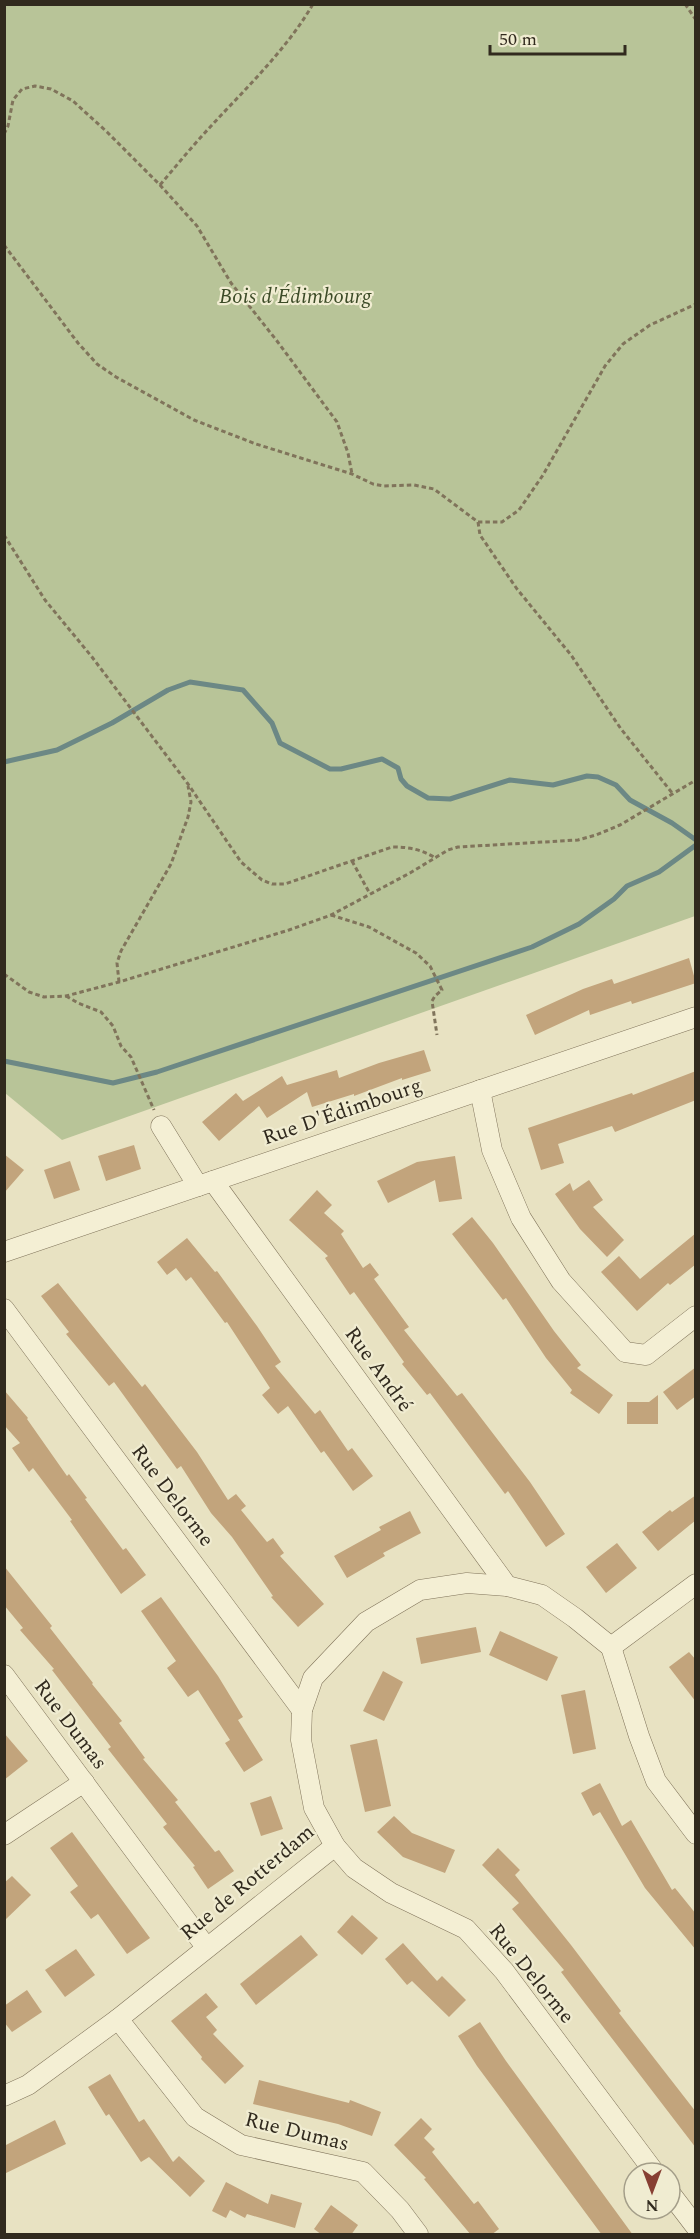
<svg xmlns="http://www.w3.org/2000/svg" width="700" height="2239" viewBox="0 0 700 2239" font-family="Spectral,serif">
<style>
.green{fill:#b8c498}
.lines{fill:none;stroke-linecap:round;stroke-linejoin:round}
.stream{stroke:#6c8885;stroke-width:5}
.building{fill:#c2a47c}
.minor-casing{stroke:#80745b;stroke-width:21}
.path{stroke:#80745b;stroke-width:3;stroke-dasharray:4.5 3;stroke-linecap:butt}
.minor{stroke:#f4efd4;stroke-width:20}
.labels{text-anchor:middle;stroke-width:4.5;stroke-linejoin:round;paint-order:stroke}
.park-label{font-size:21px;font-style:italic;fill:#3c4b27;stroke:#f0ecd1}
.street-label{font-size:21px;fill:#312a1e;stroke:#f0ecd1}
</style>
<rect width="100%" height="100%" fill="#e8e2c2"/>
<path class="green" d="M 4,5 L 695,5 L 695,916 L 62,1140 L 5,1093 Z"/>
<g class="lines">
<g class="stream">
<path d="M 4,762 L 57,750 L 112,723 L 168,690 L 190,682 L 243,690 L 272,723 L 280,743 L 330,769 L 341,769 L 382,759 L 398,768 L 401,779 L 407,786 L 428,798 L 450,799 L 510,780 L 553,785 L 587,776 L 598,777 L 616,785 L 630,800 L 672,823 L 696,840"/>
<path d="M 4,1061 L 113,1083 L 157,1072 L 532,947 L 579,924 L 614,899 L 627,886 L 659,872 L 696,845"/>
</g>
</g>
<g class="building">
<path d="M 689,958 L 696,983 L 632,1004 L 631,1001 L 590,1015 L 589,1010 L 535,1035 L 526,1015 L 583,989 L 612,979 L 614,984 Z"/>
<path d="M 424,1050 L 431,1071 L 402,1080 L 402,1078 L 354,1096 L 354,1094 L 312,1107 L 307,1092 L 267,1118 L 259,1106 L 219,1141 L 202,1122 L 236,1093 L 243,1101 L 282,1076 L 287,1085 L 337,1070 L 339,1078 L 379,1063 Z"/>
<path d="M 696,1071 L 696,1100 L 615,1132 L 612,1126 L 558,1144 L 564,1163 L 541,1170 L 528,1128 L 632,1093 L 633,1095 Z"/>
<path d="M 134,1145 L 141,1169 L 106,1181 L 98,1156 Z"/>
<path d="M 4,1154 L 24,1170 L 4,1193 Z"/>
<path d="M 455,1156 L 462,1199 L 439,1202 L 435,1180 L 388,1203 L 377,1181 L 417,1162 Z"/>
<path d="M 70,1161 L 80,1190 L 54,1199 L 44,1170 Z"/>
<path d="M 589,1180 L 603,1200 L 593,1207 L 624,1240 L 607,1257 L 580,1229 L 555,1194 L 570,1183 L 573,1191 Z"/>
<path d="M 317,1190 L 332,1205 L 324,1213 L 344,1231 L 341,1234 L 363,1268 L 370,1263 L 379,1275 L 374,1279 L 409,1327 L 404,1330 L 457,1396 L 462,1393 L 530,1482 L 565,1534 L 546,1547 L 508,1491 L 505,1494 L 430,1393 L 427,1395 L 402,1364 L 404,1362 L 354,1292 L 350,1295 L 325,1258 L 328,1256 L 289,1220 Z"/>
<path d="M 472,1217 L 493,1243 L 554,1331 L 581,1365 L 577,1368 L 613,1395 L 599,1414 L 570,1393 L 572,1390 L 546,1358 L 506,1298 L 503,1300 L 452,1234 Z"/>
<path d="M 696,1233 L 696,1264 L 670,1285 L 668,1283 L 637,1311 L 601,1272 L 619,1256 L 640,1279 Z"/>
<path d="M 187,1238 L 215,1272 L 217,1271 L 257,1326 L 281,1362 L 275,1366 L 315,1414 L 320,1410 L 348,1451 L 352,1448 L 373,1476 L 353,1491 L 324,1451 L 321,1453 L 288,1406 L 278,1414 L 262,1395 L 270,1388 L 227,1322 L 225,1323 L 191,1277 L 186,1281 L 176,1268 L 167,1275 L 157,1262 Z"/>
<path d="M 58,1283 L 142,1387 L 145,1384 L 197,1452 L 228,1500 L 236,1494 L 246,1506 L 241,1510 L 267,1542 L 273,1538 L 284,1553 L 280,1556 L 324,1604 L 298,1627 L 271,1597 L 273,1596 L 232,1537 L 211,1513 L 181,1466 L 177,1469 L 114,1382 L 109,1386 L 66,1334 L 69,1332 L 41,1296 Z"/>
<path d="M 696,1367 L 696,1396 L 677,1410 L 663,1392 Z"/>
<path d="M 4,1390 L 28,1418 L 27,1419 L 67,1476 L 69,1474 L 87,1498 L 85,1499 L 123,1550 L 126,1548 L 146,1575 L 121,1594 L 70,1521 L 72,1520 L 33,1468 L 29,1472 L 12,1448 L 20,1443 L 4,1425 Z"/>
<path d="M 658,1395 L 658,1424 L 627,1424 L 627,1402 L 649,1402 Z"/>
<path d="M 696,1495 L 696,1520 L 658,1551 L 642,1532 L 670,1510 L 672,1512 Z"/>
<path d="M 410,1511 L 421,1533 L 383,1553 L 385,1556 L 347,1578 L 334,1556 L 381,1530 L 379,1527 Z"/>
<path d="M 617,1543 L 637,1568 L 606,1593 L 586,1567 Z"/>
<path d="M 4,1566 L 52,1626 L 50,1628 L 93,1683 L 92,1684 L 122,1721 L 119,1723 L 145,1758 L 143,1759 L 178,1800 L 175,1802 L 215,1852 L 219,1850 L 234,1871 L 208,1889 L 193,1867 L 195,1866 L 163,1827 L 167,1824 L 108,1749 L 111,1747 L 52,1670 L 54,1669 L 20,1630 L 23,1628 L 4,1605 Z"/>
<path d="M 161,1597 L 218,1676 L 243,1717 L 238,1720 L 263,1760 L 244,1772 L 225,1743 L 230,1740 L 198,1690 L 188,1697 L 167,1668 L 176,1661 L 141,1611 Z"/>
<path d="M 476,1627 L 481,1652 L 421,1664 L 416,1638 Z"/>
<path d="M 500,1631 L 558,1657 L 547,1681 L 489,1655 Z"/>
<path d="M 689,1652 L 696,1660 L 696,1702 L 669,1667 Z"/>
<path d="M 383,1671 L 403,1682 L 384,1721 L 363,1711 Z"/>
<path d="M 585,1690 L 596,1749 L 573,1754 L 561,1695 Z"/>
<path d="M 4,1733 L 28,1761 L 4,1780 Z"/>
<path d="M 377,1739 L 391,1806 L 365,1812 L 350,1745 Z"/>
<path d="M 600,1783 L 622,1826 L 631,1820 L 672,1890 L 675,1888 L 696,1914 L 696,1950 L 645,1888 L 600,1812 L 593,1816 L 581,1793 Z"/>
<path d="M 271,1796 L 283,1829 L 261,1836 L 250,1803 Z"/>
<path d="M 394,1816 L 412,1833 L 455,1850 L 445,1873 L 403,1857 L 377,1832 Z"/>
<path d="M 72,1832 L 150,1938 L 127,1954 L 98,1914 L 91,1919 L 70,1892 L 78,1886 L 50,1848 Z"/>
<path d="M 498,1848 L 520,1870 L 515,1875 L 571,1945 L 621,2011 L 619,2013 L 696,2112 L 696,2148 L 561,1972 L 564,1970 L 512,1909 L 519,1903 L 482,1865 Z"/>
<path d="M 12,1876 L 31,1895 L 4,1921 L 4,1883 Z"/>
<path d="M 352,1915 L 378,1938 L 362,1955 L 337,1932 Z"/>
<path d="M 301,1935 L 318,1955 L 256,2005 L 240,1984 Z"/>
<path d="M 403,1943 L 437,1981 L 442,1976 L 466,2000 L 449,2017 L 412,1981 L 407,1985 L 385,1959 Z"/>
<path d="M 76,1949 L 95,1975 L 65,1997 L 45,1970 Z"/>
<path d="M 27,1990 L 42,2012 L 12,2032 L 4,2022 L 4,2006 Z"/>
<path d="M 206,1993 L 218,2007 L 206,2017 L 217,2030 L 213,2034 L 244,2066 L 225,2084 L 201,2059 L 202,2057 L 171,2021 Z"/>
<path d="M 480,2022 L 506,2061 L 633,2235 L 602,2235 L 477,2066 L 458,2036 Z"/>
<path d="M 110,2074 L 139,2122 L 144,2119 L 173,2162 L 179,2156 L 205,2181 L 190,2197 L 149,2157 L 141,2162 L 109,2114 L 106,2116 L 88,2087 Z"/>
<path d="M 259,2080 L 349,2103 L 350,2100 L 381,2112 L 372,2136 L 338,2124 L 253,2104 Z"/>
<path d="M 421,2118 L 432,2129 L 424,2138 L 435,2149 L 432,2152 L 474,2204 L 478,2201 L 499,2229 L 491,2235 L 471,2235 L 424,2179 L 426,2178 L 394,2145 Z"/>
<path d="M 55,2120 L 66,2144 L 4,2174 L 4,2146 Z"/>
<path d="M 226,2182 L 268,2204 L 271,2194 L 302,2203 L 295,2228 L 247,2214 L 245,2218 L 230,2210 L 226,2218 L 212,2211 Z"/>
<path d="M 331,2205 L 358,2225 L 351,2235 L 322,2235 L 314,2229 Z"/>
</g>
<g class="lines">
<defs>
<g id="minor">
<path d="M 480,1090 L 492,1150 L 521,1218 L 561,1281 L 625,1352 L 646,1355 L 696,1316"/>
<path d="M 161,1126 L 198,1186"/>
<path d="M 213,1181 L 507,1586"/>
<path d="M 4,1252 L 696,1017"/>
<path d="M 4,1309 L 302,1710"/>
<path d="M 611,1647 L 575,1618 L 542,1595 L 507,1586 L 467,1583 L 420,1590 L 366,1622 L 313,1678 L 302,1710 L 301,1740 L 314,1808 L 335,1846 L 354,1868 L 391,1893 L 466,1929 L 504,1971 L 655,2173"/>
<path d="M 611,1647 L 639,1736 L 656,1781 L 696,1834"/>
<path d="M 611,1647 L 696,1584"/>
<path d="M 4,1675 L 206,1947"/>
<path d="M 4,1835 L 84,1782"/>
<path d="M 118,2019 L 195,2117 L 241,2145 L 363,2172 L 400,2210 L 418,2234"/>
<path d="M 4,2096 L 28,2085 L 118,2019 L 335,1846"/>
<path d="M 670,2193 L 696,2227"/>
</g>
</defs>
<use href="#minor" class="minor-casing"/>
<g class="path">
<path d="M 685,4 L 696,20"/>
<path d="M 4,134 L 8,126 L 13,100 L 22,89 L 35,86 L 51,89 L 73,101 L 107,132 L 160,185 L 197,226 L 231,283 L 277,341 L 337,422 L 348,453 L 352,474"/>
<path d="M 160,185 C 177,165 194,144 212,125 C 247,87 287,49 313,4"/>
<path d="M 4,245 L 78,343 L 97,364 L 116,377 L 194,420 L 256,444 L 352,474 L 373,484 L 384,486 L 414,485 L 434,489 L 478,522 L 502,522 L 519,510 L 543,475 L 605,366 L 623,344 L 650,325 L 696,304"/>
<path d="M 478,522 L 480,535 L 517,589 L 571,655 L 621,729 L 673,794"/>
<path d="M 4,535 L 45,600 L 92,657 L 188,784 L 241,862 L 262,880 L 272,884 L 285,884 L 392,847 C 408,847 420,849 434,857"/>
<path d="M 352,861 L 370,894"/>
<path d="M 331,915 L 369,927 L 416,953 L 430,966 L 442,990 L 435,996 L 432,1001 L 437,1035"/>
<path d="M 4,974 L 29,992 L 44,997 L 66,996 L 119,982 L 289,930 L 331,915 L 410,873 L 448,850 L 458,847 L 578,840 L 596,835 L 620,825 L 696,780"/>
<path d="M 119,982 L 117,963 L 121,951 L 171,864 L 188,817 L 191,802 L 188,786"/>
<path d="M 66,996 L 78,1003 L 101,1012 L 113,1026 L 121,1046 L 131,1057 L 154,1110"/>
</g>
<use href="#minor" class="minor"/>
</g>
<g class="labels">
<g class="park-label">
<text x="295" y="303">Bois d'Édimbourg</text>
</g>
<g class="street-label">
<text transform="translate(342 1111) rotate(-19)" y="7">Rue D'Édimbourg</text>
<text transform="translate(379 1369) rotate(54)" y="7">Rue André</text>
<text transform="translate(173 1495) rotate(53)" y="7">Rue Delorme</text>
<text transform="translate(71 1724) rotate(53)" y="7">Rue Dumas</text>
<text transform="translate(247 1882) rotate(-40)" y="7">Rue de Rotterdam</text>
<text transform="translate(532 1973) rotate(51)" y="7">Rue Delorme</text>
<text transform="translate(297 2131) rotate(14)" y="7">Rue Dumas</text>
</g>
</g>
<rect width="700" height="2239" fill="none" stroke="#312a1e" stroke-width="12"/>
<g transform="translate(652 2191) rotate(180)"><circle r="28" fill="#f0ecd1" stroke="#a49e89" stroke-width="1.5"/>
<path d="M0-4.5L10 22L0 15L-10 22Z" fill="#873f33"/>
<text y="-9" font-size="16" font-weight="bold" text-anchor="middle" fill="#312a1e">N</text>
</g>
<path d="M490 45v9h135v-9" fill="none" stroke="#312a1e" stroke-width="3"/>
<text x="499" y="45" font-size="18" fill="#312a1e" stroke="#f0ecd1" stroke-width="4.5" paint-order="stroke">50 m</text>
</svg>
